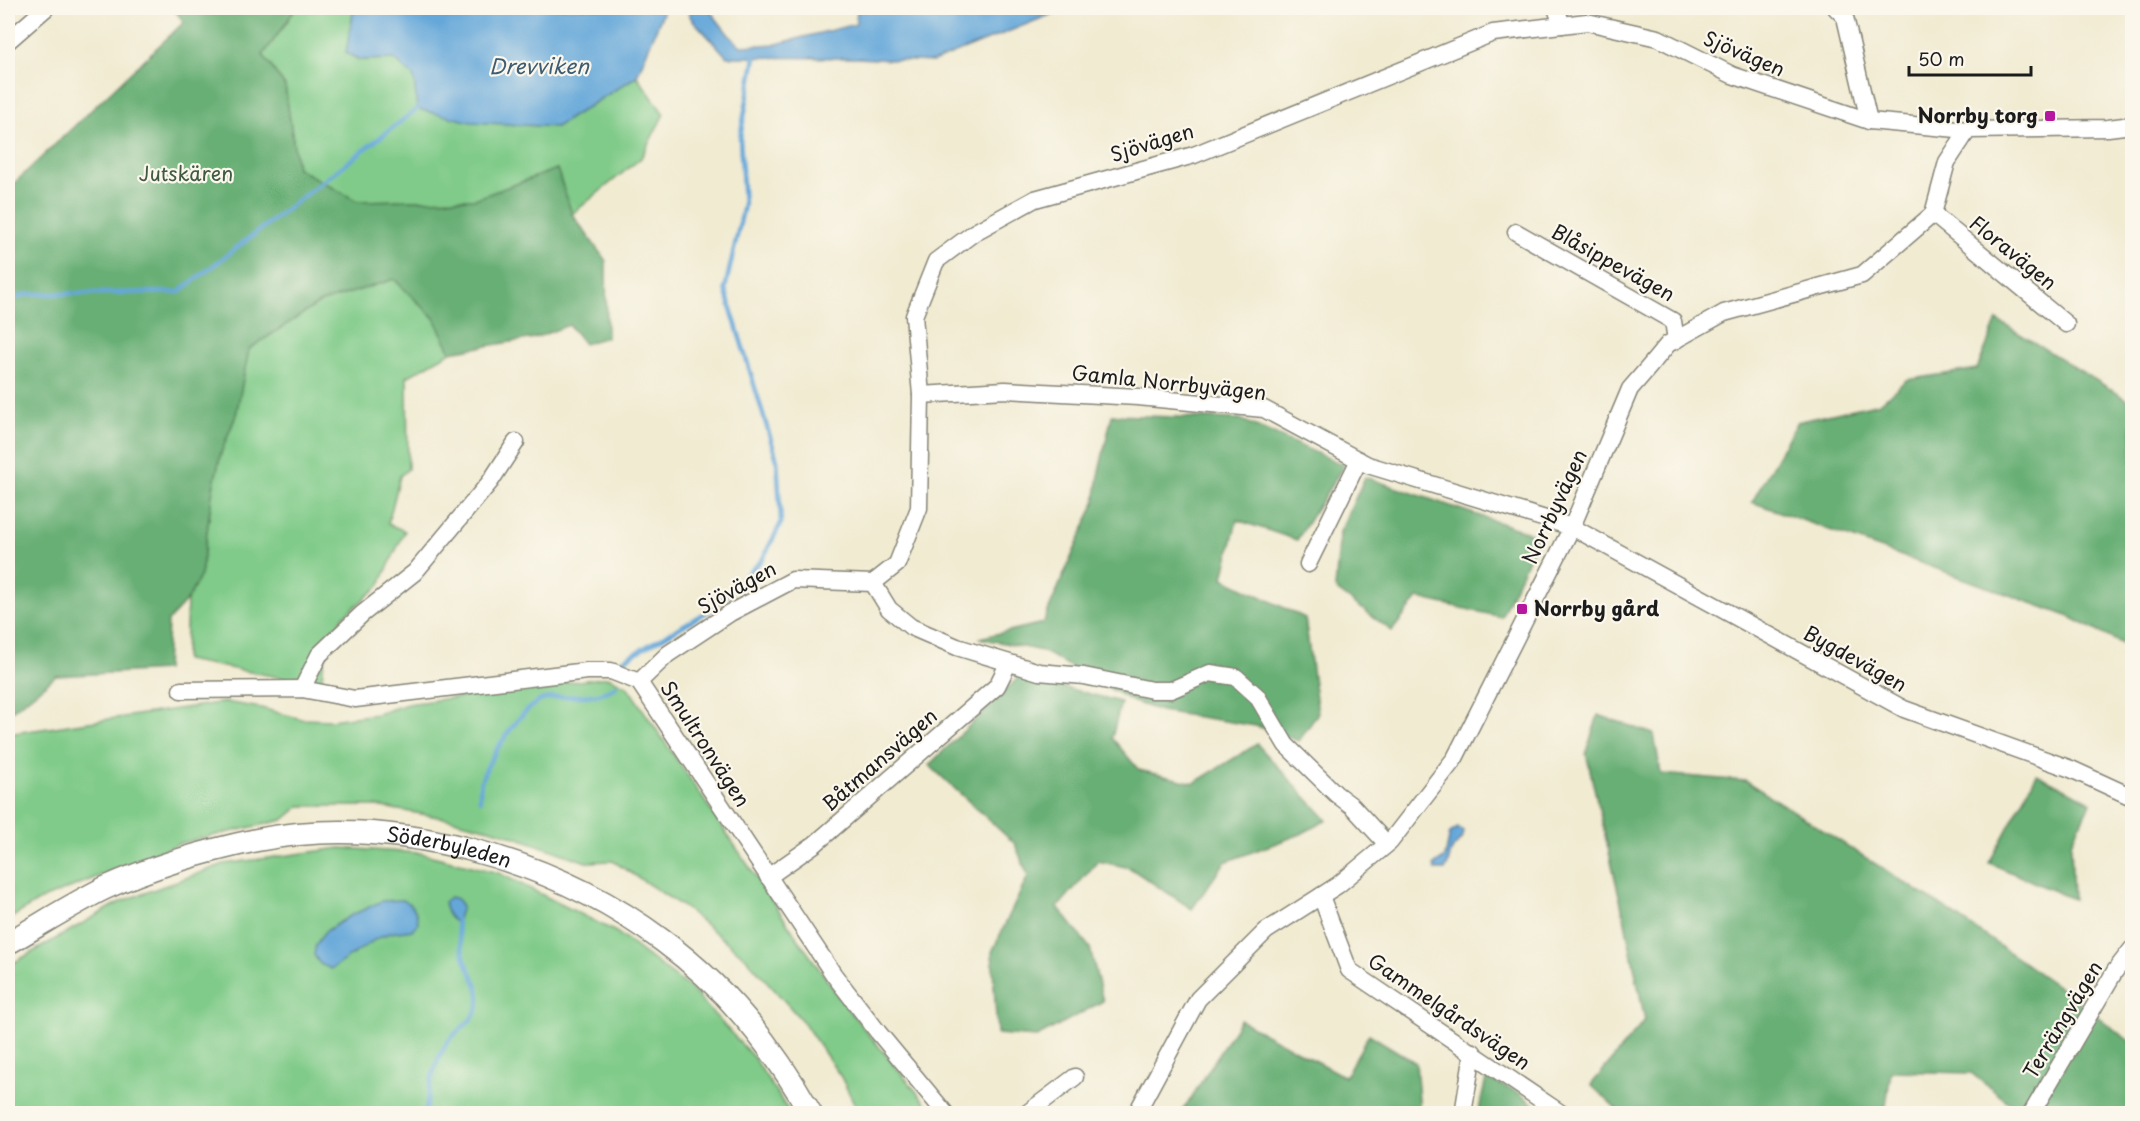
<svg xmlns="http://www.w3.org/2000/svg" width="2140" height="1121" viewBox="0 0 2140 1121" font-family="'Playpen Sans',sans-serif">
<style>
.green{fill:#80cb89;stroke:#4e7452;stroke-width:1.5}
.forest{fill:#68af75;stroke:#426648;stroke-width:1.5}
.water{fill:#65a7d9;stroke:#40627a;stroke-width:1.5}
.lines{fill:none;stroke-linecap:round;stroke-linejoin:round}
.stream{stroke:#65a7d9;stroke-width:4.5}
.street-casing{stroke:#868477;stroke-width:19}
.secondary-casing{stroke:#868477;stroke-width:25}
.street{stroke:#fff;stroke-width:16}
.secondary{stroke:#fff;stroke-width:22}
.poi-dot{fill:#b5179e;stroke:#fbf7ec;stroke-width:2}
.labels{text-anchor:middle;stroke-width:4.5;stroke-linejoin:round;paint-order:stroke}
.street-label{font-size:20px;fill:#1c1c1c;stroke:#fbf7ec}
.poi-label{font-size:20px;font-weight:bold;fill:#1c1c1c;stroke:#fbf7ec;text-anchor:end}
.park-label{font-size:20px;fill:#3f5942;stroke:#fbf7ec}
.water-label{font-size:21px;font-style:italic;fill:#3d5b71;stroke:#fbf7ec}
</style>
<rect width="100%" height="100%" fill="#fbf7ec"/>
<filter id="ink" filterUnits="userSpaceOnUse"><feTurbulence type="fractalNoise" baseFrequency=".0167" numOctaves="2"/><feDisplacementMap in="SourceGraphic" scale="12" xChannelSelector="R" yChannelSelector="G"/><feConvolveMatrix kernelMatrix="1 2 1 2 8 2 1 2 1" color-interpolation-filters="sRGB"/></filter>
<filter id="wash" filterUnits="userSpaceOnUse"><feTurbulence type="fractalNoise" baseFrequency=".008" numOctaves="4" result="noise"/><feDisplacementMap in="SourceGraphic" scale="24" xChannelSelector="R" yChannelSelector="G"/><feGaussianBlur stdDeviation="1.35" result="paint"/><feColorMatrix in="noise" values="0 0 0 0 0 0 0 0 0 0 0 0 0 0 0 0 0 1.4 0 .05"/><feComposite in="paint" operator="in"/></filter>
<g filter="url(#wash)">
<rect width="100%" height="100%" fill="#f1ebd2"/>
<g class="green">
<path d="M 295,8 L 354,8 L 346,53 L 360,60 L 394,59 L 415,77 L 556,127 L 637,76 L 664,114 L 641,158 L 572,214 L 557,169 L 475,199 L 357,201 L 297,168 L 285,86 L 263,55 L 288,20 Z"/>
<path d="M 394,279 L 434,318 L 451,352 L 407,377 L 408,469 L 400,476 L 388,524 L 405,531 L 379,586 L 342,618 L 324,661 L 321,685 L 185,660 L 187,600 L 201,575 L 213,488 L 221,453 L 236,415 L 249,349 L 319,303 Z"/>
<path d="M 608,677 L 627,686 L 798,939 L 847,1008 L 934,1113 L 859,1113 L 841,1077 L 804,1023 L 746,958 L 685,908 L 613,861 L 586,862 L 501,832 L 450,819 L 376,806 L 300,806 L 283,820 L 181,843 L 40,900 L 8,920 L 8,734 L 225,702 L 261,708 L 301,719 L 331,720 L 377,714 L 407,704 Z"/>
<path d="M 340,848 L 420,853 L 499,873 L 616,932 L 691,989 L 754,1058 L 790,1113 L 8,1114 L 8,966 L 120,902 L 224,864 Z"/>
</g>
<g class="forest">
<path d="M 173,8 L 295,8 L 288,20 L 263,55 L 285,86 L 297,168 L 357,201 L 475,199 L 557,169 L 572,214 L 606,261 L 607,337 L 584,344 L 569,325 L 535,338 L 451,352 L 434,318 L 394,279 L 319,303 L 249,349 L 236,415 L 221,453 L 213,488 L 201,575 L 187,600 L 168,621 L 166,670 L 56,676 L 8,714 L 8,189 L 184,22 Z"/>
<path d="M 1997,320 L 2130,401 L 2132,400 L 2132,649 L 2070,617 L 1752,502 L 1797,422 L 1880,403 L 1906,380 L 1977,369 Z"/>
<path d="M 1112,415 L 1240,419 L 1344,465 L 1297,540 L 1237,520 L 1223,578 L 1305,618 L 1318,713 L 1299,741 L 1256,726 L 1161,711 L 1134,702 L 1042,651 L 979,638 L 1043,623 L 1095,502 L 1100,467 Z"/>
<path d="M 1365,477 L 1539,536 L 1501,617 L 1418,598 L 1392,631 L 1335,589 L 1340,532 Z"/>
<path d="M 1020,676 L 1121,702 L 1112,738 L 1139,770 L 1194,783 L 1257,744 L 1327,820 L 1301,834 L 1225,862 L 1192,909 L 1130,868 L 1098,861 L 1058,907 L 1090,948 L 1103,1001 L 1037,1037 L 997,1034 L 992,952 L 1028,876 L 1015,844 L 929,765 Z"/>
<path d="M 1598,715 L 1654,734 L 1661,774 L 1746,781 L 1951,912 L 2063,990 L 2132,1043 L 2132,1113 L 2022,1113 L 1971,1073 L 1891,1071 L 1885,1113 L 1621,1113 L 1591,1085 L 1645,1020 L 1624,917 L 1586,753 Z"/>
<path d="M 2037,774 L 2091,802 L 2071,843 L 2073,899 L 1989,863 Z"/>
<path d="M 1240,1020 L 1345,1077 L 1369,1034 L 1416,1063 L 1420,1113 L 1179,1113 L 1190,1100 Z"/>
<path d="M 1486,1079 L 1516,1091 L 1547,1114 L 1478,1114 Z"/>
</g>
<g class="water">
<path d="M 354,8 L 665,8 L 637,76 L 556,127 L 471,122 L 417,109 L 414,77 L 394,59 L 360,60 L 346,53 Z"/>
<path d="M 687,8 L 708,8 L 729,35 L 741,46 L 776,44 L 856,24 L 857,8 L 1067,8 L 933,62 L 856,58 L 727,57 L 691,18 Z"/>
<path d="M 1458,828 L 1463,831 C 1463,842 1455,843 1451,852 C 1449,859 1449,863 1445,870 L 1435,870 L 1434,865 L 1445,857 L 1450,833 Z"/>
<path d="M 450,897 L 457,899 L 462,906 L 457,923 C 448,918 446,912 444,902 Z"/>
<path d="M 403,900 C 414,906 417,911 418,923 L 412,930 L 390,933 L 376,939 L 331,969 L 320,964 L 314,955 L 316,944 L 326,931 L 350,916 L 382,901 Z"/>
</g>
<g class="lines">
<g class="stream">
<path d="M 8,300 L 28,294 L 179,292 L 417,109"/>
<path d="M 618,663 L 710,610 L 762,560 L 781,523 L 777,460 L 725,289 L 744,205 L 740,138 L 755,57"/>
<path d="M 480,800 C 480,794 480,787 481,782 C 487,760 523,704 545,699 C 568,693 597,701 616,686"/>
<path d="M 425,1114 C 429,1090 433,1063 447,1043 C 457,1028 477,1022 479,1001 C 480,986 471,975 466,962 C 461,948 458,932 456,917"/>
</g>
</g>
</g>
<g filter="url(#ink)">
<g class="lines">
<defs>
<g id="street">
<path d="M 1556,8 L 1562,25"/>
<path d="M 1836,8 L 1845,17 L 1869,121"/>
<path d="M 8,41 L 46,8"/>
<path d="M 1933,214 L 2066,324"/>
<path d="M 1516,232 L 1673,321 L 1676,340"/>
<path d="M 921,395 L 1005,390 L 1138,397 L 1264,409 L 1368,465 L 1572,527 L 1904,709 L 2071,769 L 2132,797"/>
<path d="M 1308,564 L 1359,460"/>
<path d="M 873,583 L 889,609 L 911,627 L 957,647 L 1039,672 L 1084,676 L 1152,690 L 1171,690 L 1210,673 L 1236,677 L 1257,696 L 1286,745 L 1336,794 L 1352,806 L 1387,844"/>
<path d="M 639,682 L 668,654 L 730,613 L 793,580 L 873,583 L 897,564 L 919,508 L 921,395 L 914,316 L 936,261 L 975,232 L 1035,199 L 1194,155 L 1493,33 L 1587,22 L 1658,38 L 1732,75 L 1869,121 L 1968,130"/>
<path d="M 302,689 L 319,655 L 362,614 L 415,572 L 490,482 L 516,442"/>
<path d="M 181,690 L 302,689 L 355,699 L 587,671 L 611,671 L 639,682 L 834,975 L 878,1032 L 946,1114"/>
<path d="M 768,877 L 815,844 L 997,686 L 1008,664"/>
<path d="M 1321,896 L 1349,970 L 1562,1114"/>
<path d="M 1026,1114 L 1075,1077"/>
<path d="M 1136,1114 L 1198,999 L 1266,931 L 1338,885 L 1390,842 L 1455,758 L 1572,527 L 1630,389 L 1649,367 L 1668,344 L 1724,313 L 1862,275 L 1933,214 L 1947,162 L 1968,130 L 2108,128 L 2132,125"/>
<path d="M 1463,1114 L 1473,1052"/>
<path d="M 2031,1114 L 2115,971 L 2132,949"/>
</g>
<g id="secondary">
<path id="s1" d="M 8,943 C 40,925 72,904 105,888 C 153,866 205,851 257,840 C 393,813 552,858 663,941 C 725,986 774,1048 811,1114"/>
</g>
</defs>
<use href="#street" class="street-casing"/>
<use href="#secondary" class="secondary-casing"/>
<use href="#street" class="street"/>
<use href="#secondary" class="secondary"/>
</g>
</g>
<g class="poi-dot">
<rect x="2044" y="110" width="12" height="12" rx="3"/>
<rect x="1516" y="603" width="12" height="12" rx="3"/>
</g>
<g class="labels">
<g class="street-label">
<text transform="translate(1744 54) rotate(23)" y="7">Sjövägen</text>
<text transform="translate(1152 143) rotate(-17)" y="7">Sjövägen</text>
<text transform="translate(2013 253) rotate(39)" y="7">Floravägen</text>
<text transform="translate(1613 263) rotate(29)" y="7">Blåsippevägen</text>
<text transform="translate(1169 383) rotate(6)" y="7">Gamla Norrbyvägen</text>
<text transform="translate(1555 507) rotate(-65)" y="7">Norrbyvägen</text>
<text transform="translate(737 588) rotate(-29)" y="7">Sjövägen</text>
<text transform="translate(1855 659) rotate(29)" y="7">Bygdevägen</text>
<text transform="translate(705 744) rotate(57)" y="7">Smultronvägen</text>
<text transform="translate(880 760) rotate(-41)" y="7">Båtmansvägen</text>
<text dy="7" stroke="none"><textPath href="#s1" startOffset="465">Söderbyleden</textPath></text>
<text transform="translate(1449 1012) rotate(34)" y="7">Gammelgårdsvägen</text>
<text transform="translate(2063 1020) rotate(-59)" y="7">Terrängvägen</text>
</g>
<g class="poi-label">
<text x="2038" y="123">Norrby torg</text>
<text x="1534" y="616" text-anchor="start">Norrby gård</text>
</g>
<g class="park-label">
<text x="186" y="181">Jutskären</text>
</g>
<g class="water-label">
<text x="539" y="74">Drevviken</text>
</g>
</g>
<rect width="2140" height="1121" fill="none" stroke="#fbf7ec" stroke-width="30"/>
<path d="M1909 66v9h122v-9" fill="none" stroke="#1c1c1c" stroke-width="3"/>
<text x="1918" y="66" font-size="18" fill="#1c1c1c" stroke="#fbf7ec" stroke-width="4.5" paint-order="stroke">50 m</text>
</svg>
